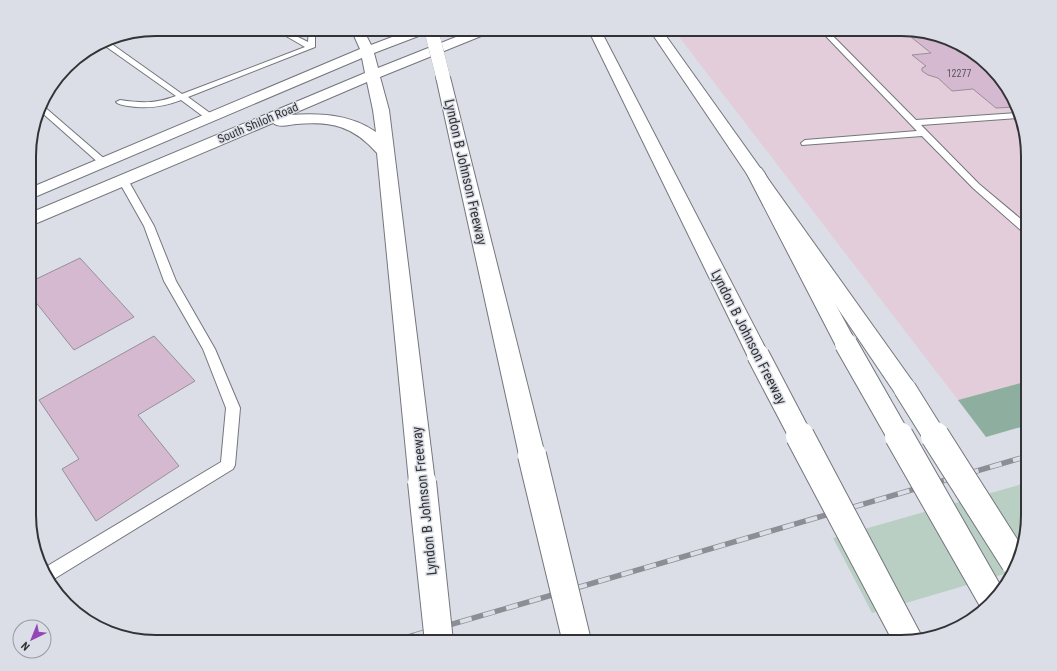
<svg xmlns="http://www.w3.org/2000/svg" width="1057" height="671" viewBox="0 0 1057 671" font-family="'Roboto Condensed',sans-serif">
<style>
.commercial{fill:#e4cdda}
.green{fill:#b9cfc4}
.forest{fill:#8eaf9f}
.building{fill:#d4b9d0;stroke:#979096}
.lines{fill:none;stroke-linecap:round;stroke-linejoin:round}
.lane-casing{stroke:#73767d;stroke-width:2}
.secondary-casing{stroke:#73767d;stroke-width:2}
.highway-casing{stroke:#73767d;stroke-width:2}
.lane{fill:#fff;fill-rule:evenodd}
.secondary{fill:#fff;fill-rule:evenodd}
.highway{fill:#fff;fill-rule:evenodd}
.rail-casing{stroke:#8c8e94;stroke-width:5.5}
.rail{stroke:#dbdee6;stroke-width:4;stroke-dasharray:12;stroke-linecap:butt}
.secondary-bridge-far1-casing{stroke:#73767d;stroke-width:24;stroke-linecap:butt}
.secondary-bridge-casing{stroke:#73767d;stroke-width:30;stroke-linecap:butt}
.highway-bridge-far2-casing{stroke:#73767d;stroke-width:14;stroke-linecap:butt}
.highway-bridge-far1-casing{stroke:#73767d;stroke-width:24;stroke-linecap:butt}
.highway-bridge-casing{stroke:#73767d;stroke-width:30;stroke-linecap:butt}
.secondary-bridge-far1{stroke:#fff;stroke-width:22}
.secondary-bridge{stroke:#fff;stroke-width:28}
.highway-bridge-far2{stroke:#fff;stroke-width:14}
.highway-bridge-far1{stroke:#fff;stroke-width:22}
.highway-bridge{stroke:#fff;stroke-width:28}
.labels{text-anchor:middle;stroke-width:3;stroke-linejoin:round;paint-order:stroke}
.far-number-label{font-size:10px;fill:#5a545c}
.far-street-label{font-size:12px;fill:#323336;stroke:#dbdee6}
.street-label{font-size:14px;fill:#323336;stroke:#dbdee6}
.rim{fill:none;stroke:#323336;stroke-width:2}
</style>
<rect width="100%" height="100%" fill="#dbdee6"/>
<path class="commercial" d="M 673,29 L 901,29 L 934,33 L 971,50 L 1011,92 L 1028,147 L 1028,381 L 958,400 Z"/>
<path class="green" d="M 1022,484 L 1028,492 L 1028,523 L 1011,572 L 872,613 L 833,538 Z"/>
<path class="forest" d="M 1028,381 L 1028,425 L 986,437 L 958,400 Z"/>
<g class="building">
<path d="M 940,36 L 959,52 L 973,52 L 1006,87 L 1003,87 L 1011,93 L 1015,107 L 996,108 L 973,89 L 952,91 L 938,78 L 928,75 L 922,71 L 922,68 L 926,66 L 912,55 L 931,53 L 911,37 Z"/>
<path d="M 80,258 L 134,317 L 74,350 L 30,295 L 30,282 Z"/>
<path d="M 154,336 L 195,381 L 138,415 L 179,466 L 96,521 L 62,469 L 79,459 L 39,400 Z"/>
</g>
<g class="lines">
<defs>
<g id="lane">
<path d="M 274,29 L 282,29 L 308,42 L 309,29 L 315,29 L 315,47 L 188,97 L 214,116 L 215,118 L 214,120 L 208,120 L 181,100 C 163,107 147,109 128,106 C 123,105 119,105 116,102 L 120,100 C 141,103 155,104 176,96 L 101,43 L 106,40 L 182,94 L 305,47 Z"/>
<path d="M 819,29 L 826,29 L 916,120 L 1017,113 L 1018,118 L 921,125 L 979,184 L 1028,225 L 1028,234 L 1024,233 L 973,188 L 922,136 L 802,145 L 801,143 L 805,140 L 917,131 Z"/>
<path d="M 41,104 L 107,161 L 109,163 L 107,165 L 101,165 L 39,110 Z"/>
<path d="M 123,177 L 128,180 L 154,226 L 176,281 L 215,349 L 240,408 L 235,465 L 233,469 L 49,582 L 44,568 L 221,462 L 226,408 L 203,349 L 164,281 L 144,226 L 118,180 Z"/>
</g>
<g id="secondary">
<path d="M 351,29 L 363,29 L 371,45 L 413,29 L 431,29 L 429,32 L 374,53 L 378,68 L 476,29 L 493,29 L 491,32 L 380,77 L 389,110 L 435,482 L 431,490 L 422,494 L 413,490 L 409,482 L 377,153 C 353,126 332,121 296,124 C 289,125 279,128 273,123 L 30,226 L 30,213 L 365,73 L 362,58 L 30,199 L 30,188 L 360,49 ZM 367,82 L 373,110 L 376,132 C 350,114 320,113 290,115 Z"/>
<path d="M 649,29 L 661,29 L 913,382 L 917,389 L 913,396 L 905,398 L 897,396 Z"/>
</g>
<g id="highway">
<path d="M 588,29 L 600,29 L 769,355 L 766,361 L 758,364 L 750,361 L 747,355 Z"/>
<path d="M 443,73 L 448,74 L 450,77 L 545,455 L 541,463 L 532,466 L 523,463 L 519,455 L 436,77 L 438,74 Z"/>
<path d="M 755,167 L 761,168 L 764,172 L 857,344 L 854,350 L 846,352 L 838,350 L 835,344 L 746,172 L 749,168 Z"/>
</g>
</defs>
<use href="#lane" class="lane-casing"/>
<use href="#secondary" class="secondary-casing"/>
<use href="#highway" class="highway-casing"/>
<use href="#lane" class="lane"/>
<use href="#secondary" class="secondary"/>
<use href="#highway" class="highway"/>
<defs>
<path id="rail" d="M 391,642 L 1028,456"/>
</defs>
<use href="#rail" class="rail-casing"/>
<use href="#rail" class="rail"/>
<defs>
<path id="secondary-bridge-far1" d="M 905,389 L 935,437"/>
<g id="secondary-bridge">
<path d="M 935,436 L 1015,562"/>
<path d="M 422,482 L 439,642"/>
</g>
<path id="highway-bridge-far2" d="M 431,29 L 443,77"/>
<g id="highway-bridge-far1">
<path d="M 846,344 L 899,437"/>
<path d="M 758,355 L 801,437"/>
</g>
<g id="highway-bridge">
<path d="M 800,436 L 909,642"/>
<path d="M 899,436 L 992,599"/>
<path d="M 532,455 L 577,642"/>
</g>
</defs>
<use href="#secondary-bridge-far1" class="secondary-bridge-far1-casing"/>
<use href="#secondary-bridge" class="secondary-bridge-casing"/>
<use href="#highway-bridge-far2" class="highway-bridge-far2-casing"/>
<use href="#highway-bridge-far1" class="highway-bridge-far1-casing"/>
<use href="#highway-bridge" class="highway-bridge-casing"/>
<use href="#secondary-bridge-far1" class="secondary-bridge-far1"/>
<use href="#secondary-bridge" class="secondary-bridge"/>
<use href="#highway-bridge-far2" class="highway-bridge-far2"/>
<use href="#highway-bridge-far1" class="highway-bridge-far1"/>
<use href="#highway-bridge" class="highway-bridge"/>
</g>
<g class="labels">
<g class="far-number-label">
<text x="959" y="77">12277</text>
</g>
<g class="far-street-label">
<text transform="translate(258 123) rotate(-23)" y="4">South Shiloh Road</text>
</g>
<g class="street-label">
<text transform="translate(466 172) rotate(77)" y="5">Lyndon B Johnson Freeway</text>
<text transform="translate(749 337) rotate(63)" y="5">Lyndon B Johnson Freeway</text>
<text transform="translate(424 501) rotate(-96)" y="5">Lyndon B Johnson Freeway</text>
</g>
</g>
<path d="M0 0H1057V671H0ZM156 36H901A120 120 0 0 1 1021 156V515A120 120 0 0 1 901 635H156A120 120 0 0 1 36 515V156A120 120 0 0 1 156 36Z" fill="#dbdee6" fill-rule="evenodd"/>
<path class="rim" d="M156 36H901A120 120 0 0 1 1021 156V515A120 120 0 0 1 901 635H156A120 120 0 0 1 36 515V156A120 120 0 0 1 156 36Z"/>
<g transform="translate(32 639) rotate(223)"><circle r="19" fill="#dbdee6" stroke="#979aa0"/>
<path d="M0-3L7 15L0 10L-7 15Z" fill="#9546b6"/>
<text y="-6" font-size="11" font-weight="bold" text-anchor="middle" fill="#323336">N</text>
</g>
</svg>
